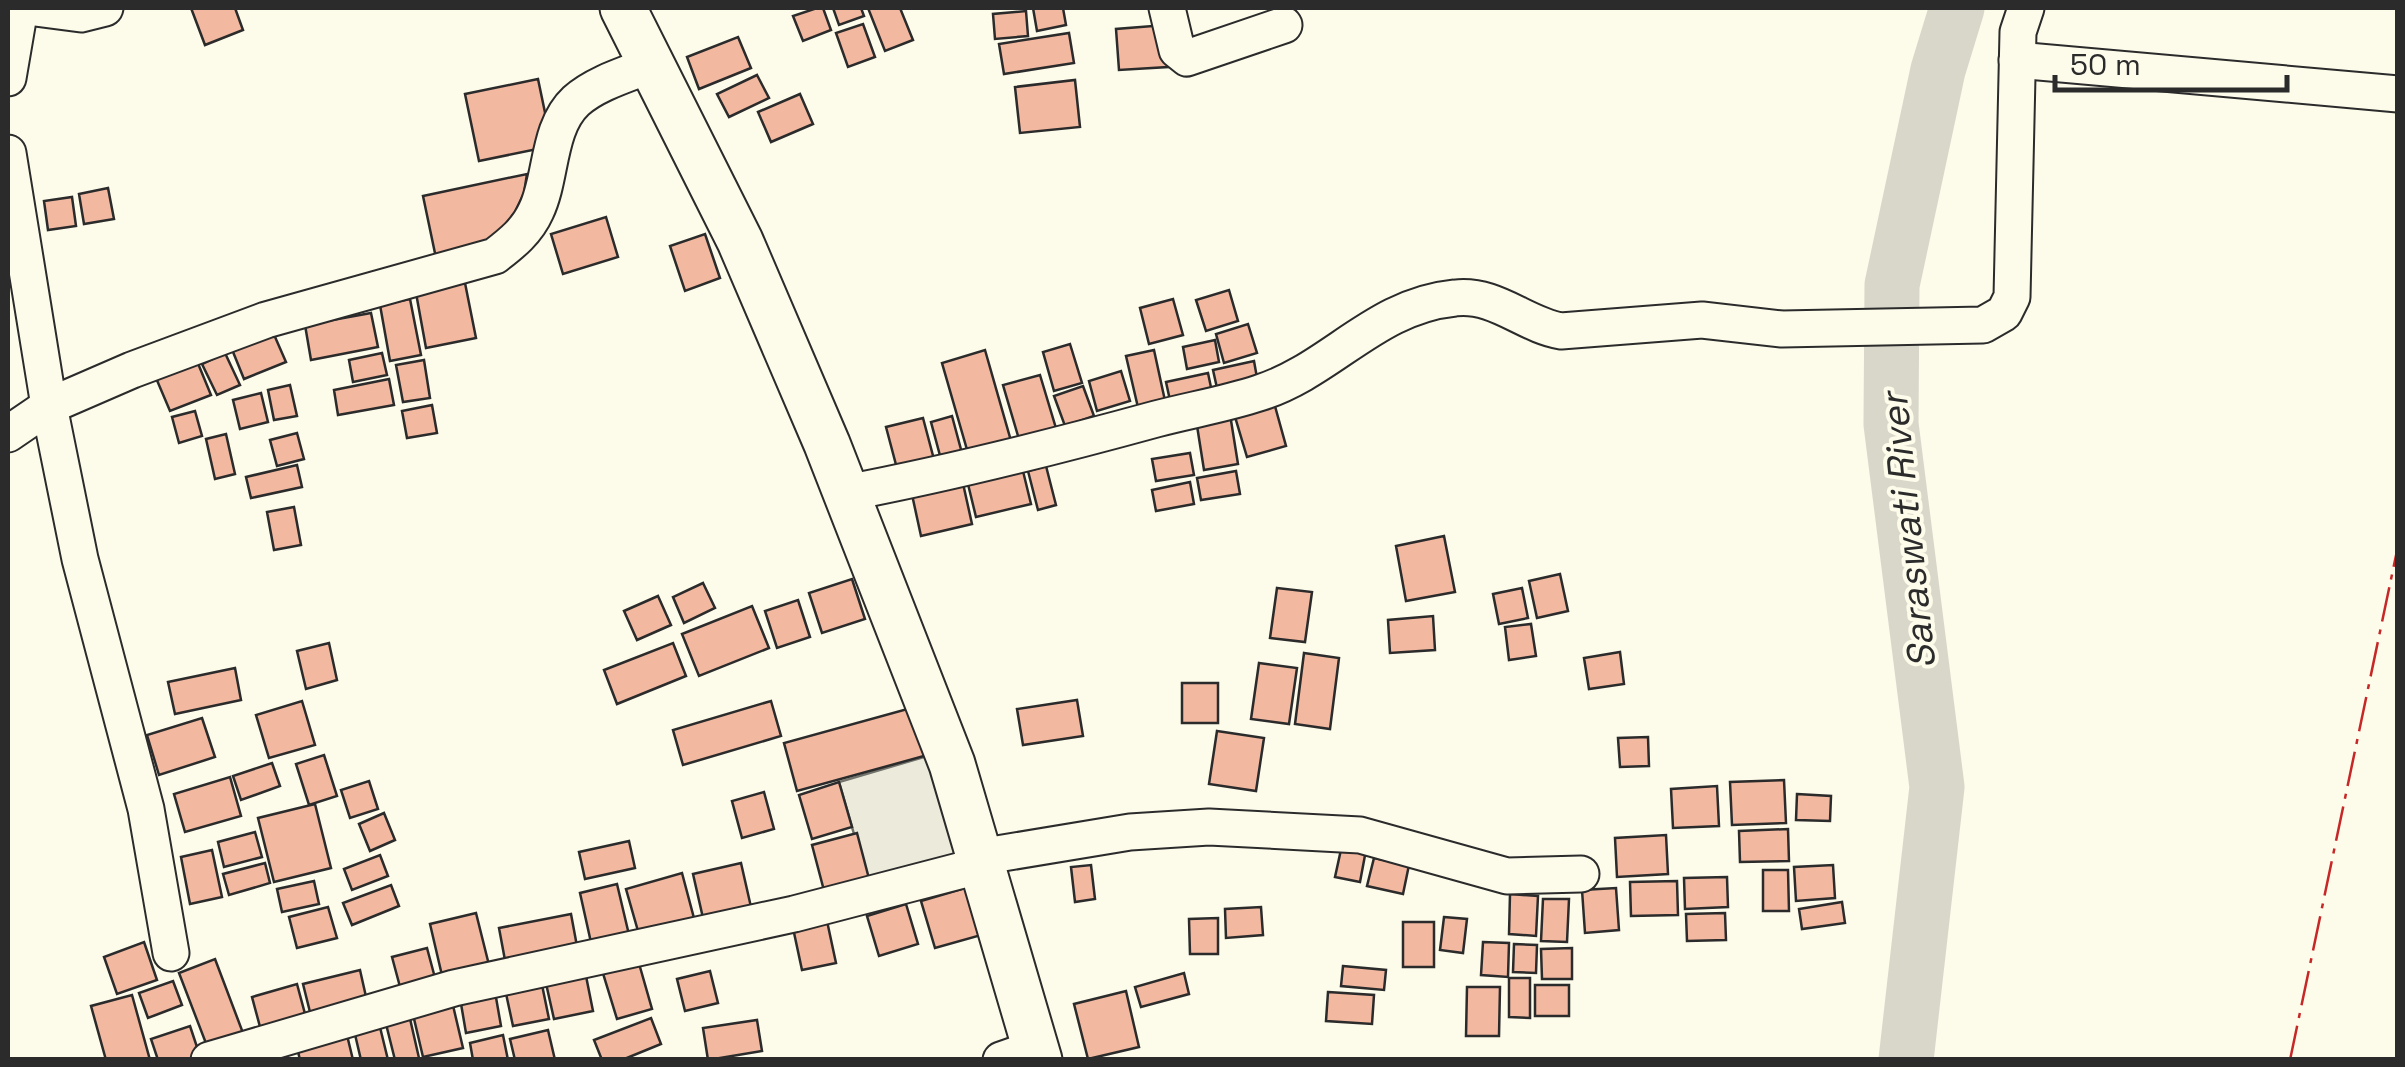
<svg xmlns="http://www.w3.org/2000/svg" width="2405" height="1067" viewBox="0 0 2405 1067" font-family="'Space Grotesk',sans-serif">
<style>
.green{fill:#ecebdb;stroke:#74746e;stroke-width:2.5}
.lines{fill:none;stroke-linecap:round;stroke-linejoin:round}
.river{stroke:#d8d7c9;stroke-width:55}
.building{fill:#f2b8a0;stroke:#2b2b2b;stroke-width:2.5}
.minor-casing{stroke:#2b2b2b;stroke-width:39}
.major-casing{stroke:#2b2b2b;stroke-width:49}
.minor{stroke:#fdfbea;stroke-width:35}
.major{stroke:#fdfbea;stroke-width:45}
.power{stroke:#c62828;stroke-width:2.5;stroke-dasharray:35 8 5 8;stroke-linecap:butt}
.labels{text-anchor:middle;stroke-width:8;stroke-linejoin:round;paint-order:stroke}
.water-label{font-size:38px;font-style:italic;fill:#2b2b2b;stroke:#fdfbea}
</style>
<rect width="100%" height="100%" fill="#fdfbea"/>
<path class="green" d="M 941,752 L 981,878 L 876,910 L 839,782 Z"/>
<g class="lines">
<path class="river" d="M 1906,1060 L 1937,787 L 1891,424 L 1892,285 L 1938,70 L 1957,8"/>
</g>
<g class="building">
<path d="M 191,8 L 235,8 L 243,30 L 205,45 Z"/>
<path d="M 817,8 L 823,8 L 831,30 L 803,41 L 793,16 Z"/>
<path d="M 833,8 L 861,8 L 864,16 L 839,25 Z"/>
<path d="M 868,8 L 900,8 L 913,40 L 885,51 Z"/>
<path d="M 1033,8 L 1063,8 L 1066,25 L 1037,31 Z"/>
<path d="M 1026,11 L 1028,36 L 995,39 L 993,14 Z"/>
<path d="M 863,24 L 875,57 L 848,67 L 836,33 Z"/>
<path d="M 1165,25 L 1168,67 L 1119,70 L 1116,29 Z"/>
<path d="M 1069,33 L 1074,63 L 1004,74 L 999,44 Z"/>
<path d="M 738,37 L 751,68 L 699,89 L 687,57 Z"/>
<path d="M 757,75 L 769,98 L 729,117 L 717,94 Z"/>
<path d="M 538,79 L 552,146 L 479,161 L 465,94 Z"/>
<path d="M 1075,80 L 1080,127 L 1020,133 L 1015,87 Z"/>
<path d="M 800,94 L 813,124 L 771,142 L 758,112 Z"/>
<path d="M 527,174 L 524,193 L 515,212 L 494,241 L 436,258 L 423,196 Z"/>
<path d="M 108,188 L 114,219 L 84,224 L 79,194 Z"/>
<path d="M 72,197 L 76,226 L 48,230 L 44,201 Z"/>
<path d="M 606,217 L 618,257 L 563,274 L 551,234 Z"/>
<path d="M 705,234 L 720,278 L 685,291 L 670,246 Z"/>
<path d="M 465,283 L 476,338 L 426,348 L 416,293 Z"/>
<path d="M 1229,290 L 1238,321 L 1206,331 L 1196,300 Z"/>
<path d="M 410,299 L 421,355 L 390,361 L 380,305 Z"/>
<path d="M 1173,299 L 1183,335 L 1149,344 L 1140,308 Z"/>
<path d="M 371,313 L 378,347 L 311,360 L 305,325 Z"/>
<path d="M 1248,324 L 1257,353 L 1224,363 L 1216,334 Z"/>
<path d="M 272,330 L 286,362 L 244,379 L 231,347 Z"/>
<path d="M 1215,340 L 1219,362 L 1187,369 L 1183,347 Z"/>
<path d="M 1070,344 L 1082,383 L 1054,391 L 1043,352 Z"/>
<path d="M 985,350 L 1013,448 L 970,460 L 942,363 Z"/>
<path d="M 1154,350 L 1167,410 L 1140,416 L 1126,356 Z"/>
<path d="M 225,353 L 240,385 L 217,395 L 202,364 Z"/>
<path d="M 382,353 L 387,375 L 353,382 L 349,360 Z"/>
<path d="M 424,360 L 430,398 L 403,402 L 396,365 Z"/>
<path d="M 197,361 L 211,395 L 170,411 L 156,378 Z"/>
<path d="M 1254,361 L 1259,389 L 1219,397 L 1213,370 Z"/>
<path d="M 1121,371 L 1130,401 L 1097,411 L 1089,381 Z"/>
<path d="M 1208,373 L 1213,397 L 1171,405 L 1166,382 Z"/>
<path d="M 1040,375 L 1058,435 L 1021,446 L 1003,385 Z"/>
<path d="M 389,379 L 394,405 L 338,415 L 334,390 Z"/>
<path d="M 290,385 L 297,416 L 274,420 L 268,390 Z"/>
<path d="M 1083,386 L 1094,416 L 1065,426 L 1054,396 Z"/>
<path d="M 261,393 L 268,422 L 240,429 L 233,400 Z"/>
<path d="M 1273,399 L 1286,446 L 1247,457 L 1233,410 Z"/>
<path d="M 432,405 L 437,433 L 407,438 L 402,411 Z"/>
<path d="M 1229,408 L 1238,464 L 1204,470 L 1195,413 Z"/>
<path d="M 195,411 L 202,436 L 179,443 L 172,417 Z"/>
<path d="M 952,416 L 963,457 L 942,463 L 931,422 Z"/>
<path d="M 923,418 L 936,467 L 899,476 L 886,427 Z"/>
<path d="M 297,433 L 304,459 L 277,466 L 270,440 Z"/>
<path d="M 226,434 L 235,474 L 215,479 L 206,439 Z"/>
<path d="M 1190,453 L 1194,475 L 1156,481 L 1152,459 Z"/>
<path d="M 297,465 L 302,487 L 251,498 L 246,477 Z"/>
<path d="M 1046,466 L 1056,505 L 1038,510 L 1028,471 Z"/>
<path d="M 1022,467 L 1031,504 L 976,517 L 967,480 Z"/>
<path d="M 1236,471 L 1240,494 L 1201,500 L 1197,478 Z"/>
<path d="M 962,479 L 972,524 L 921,536 L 911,490 Z"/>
<path d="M 1190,482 L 1194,504 L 1156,511 L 1152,490 Z"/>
<path d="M 294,507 L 301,545 L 274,550 L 267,512 Z"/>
<path d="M 1444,536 L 1455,592 L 1406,601 L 1396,546 Z"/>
<path d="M 1560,574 L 1568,611 L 1537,618 L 1529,581 Z"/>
<path d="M 852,579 L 865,619 L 822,633 L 809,593 Z"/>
<path d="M 703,583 L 715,608 L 684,623 L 673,597 Z"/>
<path d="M 1277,588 L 1312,592 L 1305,642 L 1270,638 Z"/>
<path d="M 1522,588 L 1528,618 L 1499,624 L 1493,594 Z"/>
<path d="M 658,596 L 671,625 L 637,640 L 624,611 Z"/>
<path d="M 798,600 L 810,637 L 777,648 L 765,611 Z"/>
<path d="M 752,606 L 769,648 L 699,676 L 682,634 Z"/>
<path d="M 1433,616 L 1435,650 L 1390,653 L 1388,620 Z"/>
<path d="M 1531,624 L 1536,656 L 1509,660 L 1505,627 Z"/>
<path d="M 329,643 L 337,680 L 306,689 L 297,651 Z"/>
<path d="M 673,643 L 686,676 L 617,704 L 604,670 Z"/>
<path d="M 1620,652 L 1624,684 L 1589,689 L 1584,658 Z"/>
<path d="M 1304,653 L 1339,658 L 1330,729 L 1295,724 Z"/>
<path d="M 1259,663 L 1297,668 L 1289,724 L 1251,719 Z"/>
<path d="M 235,668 L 241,700 L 175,714 L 168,682 Z"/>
<rect x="1182" y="683" width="36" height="40"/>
<path d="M 1077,700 L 1083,736 L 1023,745 L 1017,709 Z"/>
<path d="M 302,701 L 315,745 L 269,758 L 256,715 Z"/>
<path d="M 771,701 L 781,736 L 683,765 L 673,730 Z"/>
<path d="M 911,708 L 924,756 L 797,791 L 784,743 Z"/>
<path d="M 202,718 L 215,757 L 159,775 L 147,735 Z"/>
<path d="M 1217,731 L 1264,738 L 1256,791 L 1209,784 Z"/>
<path d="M 1648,737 L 1649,766 L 1620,767 L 1618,738 Z"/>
<path d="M 324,755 L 337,796 L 309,805 L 296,764 Z"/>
<path d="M 272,763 L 280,786 L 241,800 L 233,776 Z"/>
<path d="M 230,777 L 241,816 L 185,832 L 174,794 Z"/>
<path d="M 1784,780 L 1786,823 L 1732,825 L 1730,782 Z"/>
<path d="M 369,781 L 378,809 L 350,818 L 341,790 Z"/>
<path d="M 839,782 L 852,827 L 812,839 L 799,795 Z"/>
<path d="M 1717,786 L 1719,826 L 1673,828 L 1671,789 Z"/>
<path d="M 764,792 L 774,829 L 742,838 L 732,801 Z"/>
<path d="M 1797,794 L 1831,796 L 1830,821 L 1796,820 Z"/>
<path d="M 315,804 L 331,868 L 274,882 L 258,818 Z"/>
<path d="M 384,813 L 395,840 L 370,851 L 359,824 Z"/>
<path d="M 1788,829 L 1789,861 L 1740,862 L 1739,831 Z"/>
<path d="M 255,832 L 262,857 L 224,867 L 218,842 Z"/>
<path d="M 857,833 L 872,890 L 827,902 L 812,845 Z"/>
<path d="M 1666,835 L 1668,874 L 1617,877 L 1615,838 Z"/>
<path d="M 629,841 L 635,868 L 585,879 L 579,852 Z"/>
<path d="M 1342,845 L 1366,850 L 1360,882 L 1335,877 Z"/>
<path d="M 212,850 L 222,897 L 190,904 L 181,857 Z"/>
<path d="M 380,855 L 388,876 L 352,890 L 344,869 Z"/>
<path d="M 1374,858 L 1409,865 L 1403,894 L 1367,886 Z"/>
<path d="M 265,863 L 270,883 L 229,895 L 223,874 Z"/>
<path d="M 741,863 L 751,907 L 703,918 L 693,874 Z"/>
<path d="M 1091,865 L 1095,899 L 1075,902 L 1071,867 Z"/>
<path d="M 1833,865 L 1835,898 L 1796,901 L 1794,867 Z"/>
<path d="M 1763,870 L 1788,870 L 1789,911 L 1763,911 Z"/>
<path d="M 682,873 L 695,922 L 640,938 L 626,889 Z"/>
<path d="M 1727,877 L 1728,907 L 1685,909 L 1684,878 Z"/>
<path d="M 314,881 L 319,904 L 282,912 L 277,889 Z"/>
<path d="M 1677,881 L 1678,915 L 1631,916 L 1630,882 Z"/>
<path d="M 617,884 L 630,939 L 592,947 L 580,893 Z"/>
<path d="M 391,885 L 399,906 L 352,925 L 343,903 Z"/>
<path d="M 972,886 L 985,934 L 935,948 L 921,901 Z"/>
<path d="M 1616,888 L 1619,930 L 1585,933 L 1582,890 Z"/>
<path d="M 1510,894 L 1538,896 L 1536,936 L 1509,934 Z"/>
<path d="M 1543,899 L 1569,899 L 1567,942 L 1541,941 Z"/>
<path d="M 1842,902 L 1845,923 L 1802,929 L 1799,909 Z"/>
<path d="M 906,904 L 918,944 L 879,956 L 867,916 Z"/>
<path d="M 328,907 L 337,938 L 297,948 L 289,917 Z"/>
<path d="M 1261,907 L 1263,935 L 1226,938 L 1225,909 Z"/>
<path d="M 476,913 L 491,973 L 444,984 L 430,924 Z"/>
<path d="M 1725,913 L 1726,940 L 1687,941 L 1686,914 Z"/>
<path d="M 571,914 L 579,957 L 507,971 L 499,928 Z"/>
<path d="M 1444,917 L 1467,919 L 1463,953 L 1440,950 Z"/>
<path d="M 1218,918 L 1218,954 L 1190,954 L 1189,919 Z"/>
<path d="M 827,921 L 836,963 L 802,970 L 793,928 Z"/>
<rect x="1403" y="922" width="31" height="45"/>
<path d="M 144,942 L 157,980 L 117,994 L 104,957 Z"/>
<path d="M 1483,942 L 1509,943 L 1508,977 L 1481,975 Z"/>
<path d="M 1514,944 L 1537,945 L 1536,973 L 1513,972 Z"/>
<path d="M 427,948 L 438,989 L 403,998 L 392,957 Z"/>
<path d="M 1572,948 L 1572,979 L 1542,979 L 1541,949 Z"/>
<path d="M 215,959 L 243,1033 L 207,1046 L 179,973 Z"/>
<path d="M 638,960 L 652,1009 L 617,1019 L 602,970 Z"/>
<path d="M 1343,966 L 1386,970 L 1384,990 L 1341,986 Z"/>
<path d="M 360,970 L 369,1010 L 313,1024 L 303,984 Z"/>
<path d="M 585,971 L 593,1011 L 554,1019 L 545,979 Z"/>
<path d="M 710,971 L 718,1003 L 685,1011 L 677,979 Z"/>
<path d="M 1184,973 L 1189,994 L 1141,1007 L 1135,987 Z"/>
<path d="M 1509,978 L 1530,978 L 1530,1018 L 1509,1017 Z"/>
<path d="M 541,980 L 549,1019 L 513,1026 L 505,989 Z"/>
<path d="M 173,981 L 182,1005 L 148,1018 L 139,993 Z"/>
<path d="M 297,984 L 308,1025 L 263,1038 L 252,997 Z"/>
<rect x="1535" y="985" width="34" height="31"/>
<path d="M 494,986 L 501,1026 L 466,1033 L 459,992 Z"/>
<path d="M 1467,987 L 1500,987 L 1499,1036 L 1466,1036 Z"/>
<path d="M 1126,991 L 1139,1047 L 1088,1059 L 1074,1004 Z"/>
<path d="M 1328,992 L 1374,995 L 1372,1024 L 1326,1021 Z"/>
<path d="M 132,995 L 150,1060 L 106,1060 L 91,1006 Z"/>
<path d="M 451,997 L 463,1048 L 423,1057 L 411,1006 Z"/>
<path d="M 408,1010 L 419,1058 L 395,1060 L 384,1016 Z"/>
<path d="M 651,1018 L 661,1044 L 622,1060 L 602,1060 L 594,1040 Z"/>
<path d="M 378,1019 L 388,1060 L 361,1060 L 353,1026 Z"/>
<path d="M 757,1020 L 762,1051 L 708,1060 L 703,1028 Z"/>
<path d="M 190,1026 L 200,1056 L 189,1060 L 158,1060 L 151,1039 Z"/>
<path d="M 548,1030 L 555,1060 L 515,1060 L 510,1039 Z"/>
<path d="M 346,1031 L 353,1060 L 300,1060 L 296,1043 Z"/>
<path d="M 503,1035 L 508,1060 L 473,1060 L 470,1043 Z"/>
</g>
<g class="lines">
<defs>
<g id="minor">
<path d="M 35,8 L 81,14 L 105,8"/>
<path d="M 1167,8 L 1177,50 L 1187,58 L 1284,25"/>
<path d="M 2017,60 L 2398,94"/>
<path d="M 8,78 L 20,8"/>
<path d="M 8,153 L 49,406 L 80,559 L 146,809 L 171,953"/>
<path d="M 8,434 L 49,406 L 132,370 L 266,320 L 495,256 C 512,243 527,231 536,211 C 552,178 547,128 576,101 C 596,83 628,74 653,64"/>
<path d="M 846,493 C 951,473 1054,447 1156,419 C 1190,410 1226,404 1259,393 C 1332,370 1374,306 1455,298 C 1495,293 1525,325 1561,331 L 1702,320 L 1782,329 L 1983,325 L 2004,313 L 2012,297 L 2018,32 L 2026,8"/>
<path d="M 979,857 L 1130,832 L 1209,827 L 1360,835 L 1507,876 L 1581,874"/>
<path d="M 209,1060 L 454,988 L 794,914 L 982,865"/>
<path d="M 1001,1060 L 1035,1048"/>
</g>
<path id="major" d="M 623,8 L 740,241 L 827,444 L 952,764 L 1039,1060"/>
</defs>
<use href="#minor" class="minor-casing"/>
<use href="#major" class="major-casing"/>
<use href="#minor" class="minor"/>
<use href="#major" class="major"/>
<path class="power" d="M 2290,1060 L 2398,546"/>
</g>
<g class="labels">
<g class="water-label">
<text transform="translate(1908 531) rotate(-96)" y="13">Saraswati River</text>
</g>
</g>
<rect width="2405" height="1067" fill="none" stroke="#2b2b2b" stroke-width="20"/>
<path d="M2055 75v15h232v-15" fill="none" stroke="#2b2b2b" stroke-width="5"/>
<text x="2070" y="75" font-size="30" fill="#2b2b2b" stroke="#fdfbea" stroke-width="8" paint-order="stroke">50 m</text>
</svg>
